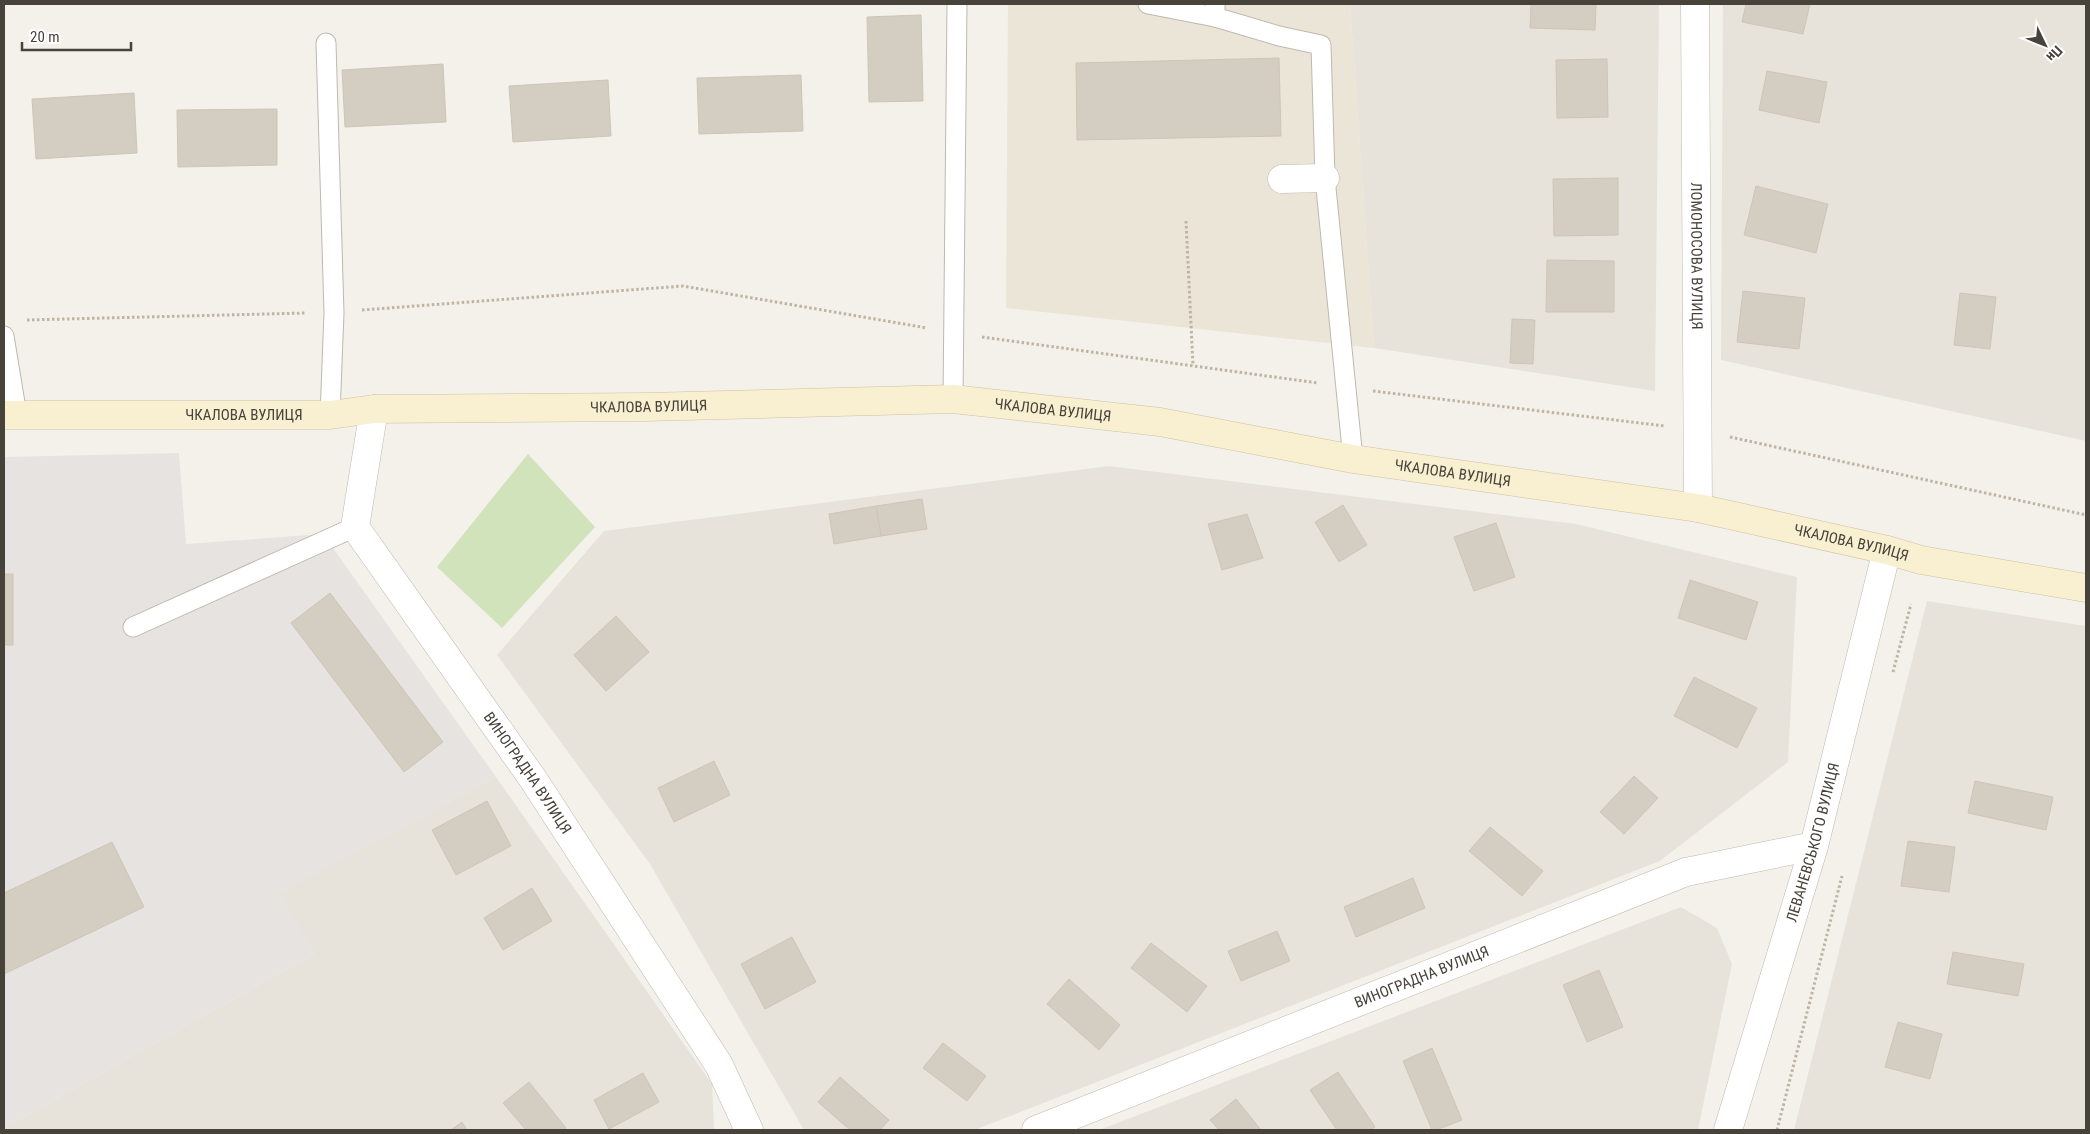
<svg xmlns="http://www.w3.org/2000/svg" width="2090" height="1134" viewBox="0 0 2090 1134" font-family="'Roboto Condensed',sans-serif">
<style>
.residential{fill:#e7e3da}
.industrial{fill:#e7e3e0}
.education{fill:#ebe5d7}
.green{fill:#d0e3ba}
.building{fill:#d4cdc2;stroke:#cec5b6}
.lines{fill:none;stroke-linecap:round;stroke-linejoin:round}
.service-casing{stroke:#beb9af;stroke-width:21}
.pedestrian-casing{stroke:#beb9af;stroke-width:29}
.minor-casing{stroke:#beb9af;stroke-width:29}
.tertiary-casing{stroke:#beb9af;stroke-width:29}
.secondary-casing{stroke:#cec2a1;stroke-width:29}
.path{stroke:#beb4a2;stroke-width:3;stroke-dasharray:2.5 2.5;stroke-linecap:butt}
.service{stroke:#fff;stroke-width:19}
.pedestrian{stroke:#fff;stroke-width:28}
.minor{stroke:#fff;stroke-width:28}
.tertiary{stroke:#fff;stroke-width:28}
.secondary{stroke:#f9efd1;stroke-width:28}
.labels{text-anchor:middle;stroke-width:4.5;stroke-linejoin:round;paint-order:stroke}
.street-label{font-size:15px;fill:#47423a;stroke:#fff}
</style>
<rect width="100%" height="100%" fill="#f4f1eb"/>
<g class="residential">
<path d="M 1350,4 L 1659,4 L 1655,391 L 1374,348 Z"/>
<path d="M 1723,4 L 2086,4 L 2086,441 L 1721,360 Z"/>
<path d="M 1109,466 L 1576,524 L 1797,577 L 1788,762 L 1660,861 L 977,1129 L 972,1130 L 804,1130 L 650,864 L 497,655 L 604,531 Z"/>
<path d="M 1927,601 L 2086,626 L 2086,1130 L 1794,1130 Z"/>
<path d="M 496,777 L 712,1084 L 714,1130 L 4,1130 L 4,1128 L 314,954 L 279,893 Z"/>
<path d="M 1681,907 L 1717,928 L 1732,964 L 1698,1130 L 1099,1130 Z"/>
</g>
<path class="industrial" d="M 179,453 L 186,544 L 323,534 L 496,777 L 280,893 L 314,954 L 4,1128 L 4,457 Z"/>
<path class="education" d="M 1008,4 L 1350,4 L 1374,348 L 1006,308 Z"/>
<path class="green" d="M 528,454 L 595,527 L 502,628 L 437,567 Z"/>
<g class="building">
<path d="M 1531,4 L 1596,4 L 1595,30 L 1530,28 Z"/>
<path d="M 1746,4 L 1810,4 L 1803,34 L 1742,22 Z"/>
<path d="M 921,15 L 923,101 L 869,102 L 867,17 Z"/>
<path d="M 1279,58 L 1281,136 L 1077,140 L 1076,63 Z"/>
<path d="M 1607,59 L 1608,117 L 1557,118 L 1556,60 Z"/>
<path d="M 443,64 L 446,122 L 345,127 L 342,70 Z"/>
<path d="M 1767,71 L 1827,82 L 1819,123 L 1759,110 Z"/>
<path d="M 801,75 L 803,131 L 699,134 L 697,78 Z"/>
<path d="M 608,80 L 611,136 L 513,142 L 509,86 Z"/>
<path d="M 134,93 L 137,153 L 36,159 L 32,99 Z"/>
<path d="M 277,109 L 277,165 L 178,167 L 177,110 Z"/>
<path d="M 1618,178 L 1618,235 L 1554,236 L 1553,179 Z"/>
<path d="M 1756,186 L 1828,204 L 1816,253 L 1744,235 Z"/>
<path d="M 1547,260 L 1614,261 L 1614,312 L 1546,312 Z"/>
<path d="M 1743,291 L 1805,298 L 1799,349 L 1737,342 Z"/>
<path d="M 1960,293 L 1996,297 L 1990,349 L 1954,345 Z"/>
<path d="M 1512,319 L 1535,320 L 1533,364 L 1510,363 Z"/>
<path d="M 922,499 L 927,529 L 881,536 L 876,506 Z"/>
<path d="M 1343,505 L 1367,545 L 1339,562 L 1315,522 Z"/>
<path d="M 876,506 L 881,536 L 834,544 L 829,514 Z"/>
<path d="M 1247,514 L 1263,558 L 1222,570 L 1208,524 Z"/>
<path d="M 1496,523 L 1515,577 L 1474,591 L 1454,537 Z"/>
<rect x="4" y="574" width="9" height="71"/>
<path d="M 1690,580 L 1758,602 L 1746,640 L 1678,618 Z"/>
<path d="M 330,593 L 443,742 L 404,772 L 291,623 Z"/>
<path d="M 616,616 L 649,652 L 606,691 L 574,655 Z"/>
<path d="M 1694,677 L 1757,708 L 1737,748 L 1674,716 Z"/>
<path d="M 714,761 L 730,795 L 674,822 L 658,788 Z"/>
<path d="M 1634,776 L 1658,798 L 1624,834 L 1600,812 Z"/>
<path d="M 1975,781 L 2053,797 L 2046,830 L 1968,813 Z"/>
<path d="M 487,801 L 511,846 L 456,875 L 432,830 Z"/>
<path d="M 1490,827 L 1543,871 L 1522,896 L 1469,851 Z"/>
<path d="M 1908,841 L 1955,847 L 1949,892 L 1901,886 Z"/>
<path d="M 112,842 L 144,907 L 4,974 L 4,893 Z"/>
<path d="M 1413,878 L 1425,908 L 1356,937 L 1344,907 Z"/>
<path d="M 532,888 L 552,921 L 503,950 L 484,918 Z"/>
<path d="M 1277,931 L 1290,961 L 1241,981 L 1228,951 Z"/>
<path d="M 792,937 L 816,982 L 765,1009 L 741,964 Z"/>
<path d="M 1151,943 L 1207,986 L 1187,1012 L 1131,968 Z"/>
<path d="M 1953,952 L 2024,964 L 2018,996 L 1947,984 Z"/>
<path d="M 1599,970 L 1623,1027 L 1587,1042 L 1563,985 Z"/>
<path d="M 1069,979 L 1120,1025 L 1099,1050 L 1047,1004 Z"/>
<path d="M 1898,1022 L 1942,1034 L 1930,1079 L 1885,1067 Z"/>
<path d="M 943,1043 L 986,1076 L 967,1101 L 923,1068 Z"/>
<path d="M 1432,1048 L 1462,1120 L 1436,1130 L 1432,1130 L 1403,1061 Z"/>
<path d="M 1338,1072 L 1375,1127 L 1370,1130 L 1337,1130 L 1310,1090 Z"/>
<path d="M 643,1073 L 659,1102 L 609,1129 L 594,1100 Z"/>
<path d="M 840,1077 L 889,1120 L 880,1130 L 850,1130 L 818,1102 Z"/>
<path d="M 529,1082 L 566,1128 L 563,1130 L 526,1130 L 503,1103 Z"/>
<path d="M 1236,1099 L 1261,1130 L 1219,1130 L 1210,1120 Z"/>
<path d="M 462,1122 L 467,1130 L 451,1130 Z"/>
</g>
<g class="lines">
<defs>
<g id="service">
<path d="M 1148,4 L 1215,17"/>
<path d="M 1215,4 L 1215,17 L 1279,36 L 1321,45 L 1325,178 L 1353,459"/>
<path d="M 326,43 L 334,313 L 330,415"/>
<path d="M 4,336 L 17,415"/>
<path d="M 953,399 L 957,4"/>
<path d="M 133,627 L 355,527"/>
</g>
<path id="pedestrian" d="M 1282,179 L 1325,178"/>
<g id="minor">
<path id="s1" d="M 374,409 L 355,527 L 533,779 L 719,1065 L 749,1130"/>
<path id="s2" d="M 1036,1130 L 1686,872 L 1814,846"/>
<path id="s3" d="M 1728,1130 L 1814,846 L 1887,550"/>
</g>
<g id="tertiary">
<path id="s4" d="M 1695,4 L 1698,508"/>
</g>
<g id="secondary">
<path id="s5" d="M 4,415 L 330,415 L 374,409 L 646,407 L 953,399 L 1160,422 L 1353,459 L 1698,508 L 1887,550 L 1921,560 L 2086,588"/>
</g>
</defs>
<use href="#service" class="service-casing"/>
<use href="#pedestrian" class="pedestrian-casing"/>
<use href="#minor" class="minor-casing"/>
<use href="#tertiary" class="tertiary-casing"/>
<use href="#secondary" class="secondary-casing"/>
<g class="path">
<path d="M 1186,221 L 1193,366"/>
<path d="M 362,310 L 683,286 L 927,328"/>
<path d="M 27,320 L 306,313"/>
<path d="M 982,337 L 1318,383"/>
<path d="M 1373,391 L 1665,426"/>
<path d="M 1730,437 L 2086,515"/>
<path d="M 1893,672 L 1911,604"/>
<path d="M 1777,1130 L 1842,876"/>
</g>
<use href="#service" class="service"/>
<use href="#pedestrian" class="pedestrian"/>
<use href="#minor" class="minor"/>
<use href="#tertiary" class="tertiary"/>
<use href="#secondary" class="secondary"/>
</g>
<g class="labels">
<g class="street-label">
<text dy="5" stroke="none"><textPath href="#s4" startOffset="252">ЛОМОНОСОВА ВУЛИЦЯ</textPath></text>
<text dy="5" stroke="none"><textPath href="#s5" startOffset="645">ЧКАЛОВА ВУЛИЦЯ</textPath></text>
<text dy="5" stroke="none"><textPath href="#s5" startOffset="1050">ЧКАЛОВА ВУЛИЦЯ</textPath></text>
<text dy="5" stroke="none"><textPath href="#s5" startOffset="240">ЧКАЛОВА ВУЛИЦЯ</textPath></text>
<text dy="5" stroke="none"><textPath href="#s5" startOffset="1455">ЧКАЛОВА ВУЛИЦЯ</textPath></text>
<text dy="5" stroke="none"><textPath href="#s5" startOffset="1860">ЧКАЛОВА ВУЛИЦЯ</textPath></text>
<text dy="5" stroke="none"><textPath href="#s1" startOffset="420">ВИНОГРАДНА ВУЛИЦЯ</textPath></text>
<text dy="5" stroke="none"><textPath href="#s3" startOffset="300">ЛЕВАНЕВСЬКОГО ВУЛИЦЯ</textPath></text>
<text dy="5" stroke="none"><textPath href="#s2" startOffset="415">ВИНОГРАДНА ВУЛИЦЯ</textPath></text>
</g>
</g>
<rect width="2090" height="1134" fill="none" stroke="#47423a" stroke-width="10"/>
<g transform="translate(2045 45) rotate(133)" stroke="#ffffff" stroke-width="4" paint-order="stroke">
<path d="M0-4L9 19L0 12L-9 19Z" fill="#47423a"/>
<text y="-8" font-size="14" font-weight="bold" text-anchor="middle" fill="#47423a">Пн</text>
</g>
<path d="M22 42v8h109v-8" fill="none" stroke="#47423a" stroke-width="2.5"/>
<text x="30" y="42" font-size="15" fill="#47423a" stroke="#ffffff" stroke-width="4" paint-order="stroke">20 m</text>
</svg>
